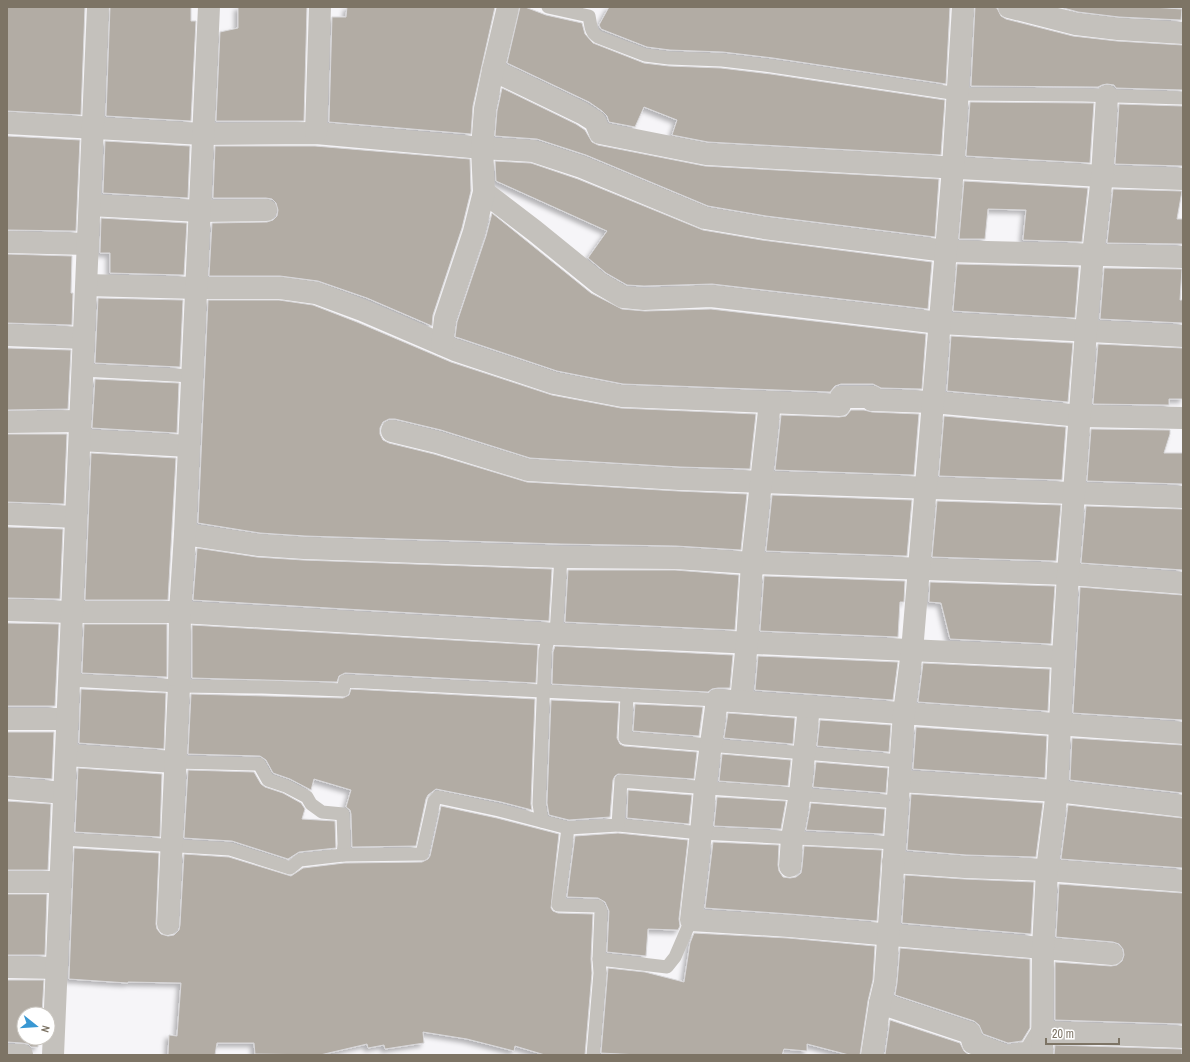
<svg xmlns="http://www.w3.org/2000/svg" width="1190" height="1062" viewBox="0 0 1190 1062" font-family="'Archivo Narrow',sans-serif">
<style>
.building{fill:#b2aca4;stroke:#d8d7d9;filter:url(#shadow)}
.lines{fill:none;stroke-linecap:round;stroke-linejoin:round}
.lane{stroke:#c4c1bc;stroke-width:13}
.street{stroke:#c4c1bc;stroke-width:22}
</style>
<defs>
<filter id="shadow"><feDropShadow dx="-3.5" dy="3.5" stdDeviation="2" flood-color="#0004"/></filter>
</defs>
<rect width="100%" height="100%" fill="#f6f5f8"/>
<g class="building">
<path d="M 7,7 L 85,7 L 81,115 L 7,111 Z"/>
<path d="M 110,7 L 191,7 L 191,21 L 196,21 L 191,121 L 106,116 Z"/>
<path d="M 238,7 L 307,7 L 304,121 L 216,121 L 220,32 L 238,28 Z"/>
<path d="M 347,7 L 495,7 L 473,106 L 471,134 L 329,122 L 332,17 L 346,17 Z"/>
<path d="M 520,7 L 525,7 L 546,15 L 582,23 L 585,34 L 593,43 L 644,63 L 669,66 L 721,68 L 771,74 L 945,100 L 941,155 L 708,142 L 672,135 L 677,120 L 644,107 L 635,127 L 609,122 L 607,116 L 602,111 L 589,102 L 507,63 Z"/>
<path d="M 609,7 L 950,7 L 946,84 L 773,58 L 723,52 L 670,50 L 647,47 L 601,29 L 599,25 Z"/>
<path d="M 975,7 L 993,7 L 997,8 L 1001,16 L 1006,19 L 1073,36 L 1117,41 L 1183,45 L 1183,90 L 1116,88 L 1114,85 L 1107,84 L 1102,85 L 1098,87 L 971,86 Z"/>
<path d="M 1060,7 L 1152,7 L 1182,9 L 1181,20 L 1119,17 L 1078,12 Z"/>
<path d="M 502,88 L 576,124 L 585,130 L 592,142 L 598,145 L 705,166 L 939,179 L 935,237 L 766,216 L 708,206 L 586,155 L 537,139 L 495,136 L 497,111 Z"/>
<path d="M 970,102 L 1094,103 L 1090,163 L 966,156 Z"/>
<path d="M 1119,104 L 1183,106 L 1183,166 L 1115,164 Z"/>
<path d="M 7,136 L 80,140 L 76,231 L 7,230 Z"/>
<path d="M 105,141 L 190,146 L 188,198 L 103,193 Z"/>
<path d="M 215,146 L 315,146 L 470,159 L 471,191 L 462,228 L 433,315 L 432,326 L 367,298 L 318,281 L 280,276 L 209,276 L 212,223 L 267,222 L 273,220 L 277,216 L 278,210 L 276,203 L 272,199 L 266,198 L 213,198 Z"/>
<path d="M 495,161 L 531,163 L 578,179 L 703,230 L 762,240 L 932,262 L 928,309 L 712,284 L 644,286 L 627,285 L 606,273 L 588,258 L 607,231 L 496,181 Z"/>
<path d="M 964,181 L 1088,188 L 1082,242 L 1023,240 L 1026,210 L 988,209 L 985,239 L 959,239 Z"/>
<path d="M 1113,189 L 1182,191 L 1177,219 L 1183,219 L 1183,244 L 1107,243 Z"/>
<path d="M 492,213 L 591,293 L 622,309 L 645,311 L 711,309 L 926,334 L 922,389 L 881,388 L 873,384 L 841,384 L 835,386 L 830,392 L 623,384 L 557,371 L 459,338 L 455,337 L 457,322 L 486,236 Z"/>
<path d="M 101,218 L 187,223 L 184,275 L 110,273 L 110,253 L 100,253 Z"/>
<path d="M 7,254 L 72,256 L 71,293 L 73,293 L 72,325 L 7,323 Z"/>
<path d="M 957,264 L 1079,267 L 1075,318 L 953,311 Z"/>
<path d="M 1104,268 L 1182,269 L 1180,300 L 1183,300 L 1183,323 L 1100,319 Z"/>
<path d="M 98,298 L 183,300 L 180,367 L 95,363 Z"/>
<path d="M 208,300 L 279,300 L 313,305 L 357,322 L 451,362 L 552,395 L 621,408 L 756,414 L 750,469 L 680,467 L 530,458 L 441,430 L 395,419 L 389,419 L 383,422 L 380,428 L 380,434 L 383,440 L 389,443 L 434,454 L 527,482 L 678,491 L 747,494 L 741,550 L 676,546 L 561,544 L 305,536 L 260,533 L 198,523 Z"/>
<path d="M 951,336 L 1073,343 L 1068,402 L 947,391 Z"/>
<path d="M 1098,344 L 1183,348 L 1183,399 L 1169,399 L 1169,405 L 1093,404 Z"/>
<path d="M 7,348 L 71,350 L 68,409 L 7,410 Z"/>
<path d="M 95,379 L 179,383 L 177,433 L 92,428 Z"/>
<path d="M 851,410 L 864,410 L 872,412 L 919,414 L 914,475 L 775,470 L 781,415 L 839,417 L 846,416 Z"/>
<path d="M 944,416 L 1066,427 L 1062,480 L 939,476 Z"/>
<path d="M 1091,429 L 1170,430 L 1170,434 L 1164,453 L 1183,453 L 1183,484 L 1087,481 Z"/>
<path d="M 7,434 L 67,434 L 64,504 L 7,502 Z"/>
<path d="M 91,453 L 176,458 L 168,600 L 85,600 Z"/>
<path d="M 772,495 L 912,500 L 907,556 L 766,551 Z"/>
<path d="M 937,501 L 1061,505 L 1056,561 L 932,557 Z"/>
<path d="M 1086,506 L 1183,509 L 1183,570 L 1081,563 Z"/>
<path d="M 7,527 L 63,529 L 60,599 L 7,598 Z"/>
<path d="M 197,548 L 257,557 L 303,560 L 552,569 L 549,621 L 193,600 Z"/>
<path d="M 568,570 L 675,570 L 739,575 L 735,630 L 565,622 Z"/>
<path d="M 764,576 L 905,581 L 904,602 L 900,602 L 898,637 L 760,631 Z"/>
<path d="M 930,582 L 1055,586 L 1051,644 L 950,639 L 941,603 L 929,602 Z"/>
<path d="M 1080,587 L 1183,595 L 1183,720 L 1073,713 Z"/>
<path d="M 7,623 L 59,624 L 55,706 L 7,706 Z"/>
<path d="M 84,624 L 167,624 L 167,677 L 82,673 Z"/>
<path d="M 192,625 L 538,645 L 536,683 L 345,673 L 339,676 L 337,682 L 192,678 Z"/>
<path d="M 555,646 L 733,655 L 730,688 L 718,688 L 712,689 L 708,692 L 552,684 L 553,652 Z"/>
<path d="M 758,656 L 898,662 L 893,700 L 755,690 Z"/>
<path d="M 923,663 L 1050,669 L 1048,711 L 918,702 Z"/>
<path d="M 81,689 L 166,693 L 164,749 L 79,743 Z"/>
<path d="M 351,689 L 535,699 L 531,804 L 532,810 L 501,802 L 436,789 L 428,795 L 426,799 L 416,846 L 352,847 L 351,814 L 350,810 L 346,807 L 351,790 L 314,779 L 311,790 L 290,779 L 273,773 L 266,760 L 260,756 L 188,754 L 191,694 L 343,698 L 349,695 Z"/>
<path d="M 551,700 L 619,703 L 617,738 L 620,744 L 624,746 L 697,752 L 694,779 L 618,774 L 615,776 L 613,780 L 610,817 L 569,820 L 549,815 L 547,803 Z"/>
<path d="M 635,704 L 703,707 L 699,736 L 633,731 Z"/>
<path d="M 728,713 L 795,718 L 793,744 L 724,738 Z"/>
<path d="M 820,720 L 891,725 L 889,752 L 817,746 Z"/>
<path d="M 916,727 L 1047,736 L 1045,778 L 913,769 Z"/>
<path d="M 7,732 L 54,732 L 52,779 L 7,776 Z"/>
<path d="M 1072,738 L 1183,745 L 1183,793 L 1070,780 Z"/>
<path d="M 722,754 L 791,760 L 788,786 L 719,781 Z"/>
<path d="M 816,762 L 888,768 L 886,793 L 813,787 Z"/>
<path d="M 78,768 L 162,774 L 160,837 L 75,832 Z"/>
<path d="M 188,770 L 254,772 L 261,784 L 265,787 L 283,793 L 301,803 L 305,809 L 302,819 L 335,821 L 336,848 L 299,852 L 288,859 L 232,841 L 184,838 Z"/>
<path d="M 628,790 L 692,795 L 689,824 L 627,818 Z"/>
<path d="M 911,794 L 1043,803 L 1036,857 L 966,855 L 907,850 Z"/>
<path d="M 717,797 L 786,801 L 781,829 L 714,826 Z"/>
<path d="M 7,801 L 51,804 L 48,870 L 7,870 Z"/>
<path d="M 811,803 L 885,809 L 883,834 L 806,830 Z"/>
<path d="M 1068,805 L 1183,818 L 1183,868 L 1061,859 Z"/>
<path d="M 441,806 L 497,818 L 559,834 L 551,908 L 553,911 L 558,913 L 593,914 L 591,959 L 592,973 L 585,1055 L 545,1055 L 515,1046 L 514,1051 L 467,1039 L 423,1032 L 424,1043 L 385,1049 L 384,1045 L 368,1048 L 367,1044 L 320,1055 L 255,1054 L 254,1043 L 217,1043 L 215,1055 L 168,1055 L 169,1035 L 177,1036 L 181,983 L 128,982 L 128,983 L 69,979 L 74,848 L 159,853 L 156,924 L 157,929 L 161,934 L 168,936 L 174,935 L 179,930 L 180,925 L 184,854 L 229,857 L 291,876 L 303,868 L 344,863 L 422,862 L 428,859 L 430,856 Z"/>
<path d="M 618,833 L 688,840 L 679,919 L 680,926 L 678,930 L 648,929 L 646,956 L 607,952 L 609,911 L 605,902 L 598,898 L 567,897 L 575,836 Z"/>
<path d="M 713,842 L 779,845 L 778,865 L 779,871 L 783,877 L 790,878 L 796,877 L 801,873 L 802,867 L 804,846 L 882,850 L 877,921 L 790,914 L 705,908 Z"/>
<path d="M 905,875 L 964,879 L 1034,882 L 1031,934 L 902,923 Z"/>
<path d="M 1059,884 L 1183,893 L 1183,1024 L 1055,1020 L 1055,962 L 1111,966 L 1117,965 L 1122,961 L 1124,955 L 1123,949 L 1119,944 L 1113,942 L 1056,937 Z"/>
<path d="M 7,894 L 47,894 L 45,955 L 7,955 Z"/>
<path d="M 694,933 L 788,938 L 875,946 L 873,980 L 868,1001 L 860,1055 L 849,1055 L 807,1044 L 807,1051 L 784,1049 L 782,1055 L 639,1055 L 601,1053 L 608,968 L 645,972 L 684,982 L 690,943 Z"/>
<path d="M 900,948 L 1030,959 L 1030,1028 L 1022,1041 L 1008,1043 L 983,1034 L 979,1025 L 974,1021 L 895,995 L 897,983 Z"/>
<path d="M 7,980 L 44,980 L 42,1014 L 24,1014 L 24,1038 L 38,1038 L 38,1047 L 31,1047 L 28,1044 L 22,1043 L 7,1042 Z"/>
<path d="M 890,1020 L 960,1043 L 964,1051 L 969,1055 L 885,1055 Z"/>
<path d="M 1055,1045 L 1182,1049 L 1182,1055 L 1054,1055 Z"/>
</g>
<g class="lines">
<g class="lane">
<path d="M 548,7 L 589,16 C 591,25 590,32 598,37 L 645,55 L 669,58 L 722,60 L 772,66 L 958,94 L 1082,95 L 1183,98"/>
<path d="M 83,370 L 192,376"/>
<path d="M 556,634 L 561,557"/>
<path d="M 69,680 L 179,686 L 262,687 L 343,690 L 345,681 L 717,700"/>
<path d="M 627,695 L 625,738 L 900,761"/>
<path d="M 175,762 L 259,764 L 268,780 L 286,786 L 307,797 L 311,804 L 322,812 L 343,814 L 344,844 L 343,855"/>
<path d="M 542,821 L 539,804 L 545,651 L 550,633"/>
<path d="M 618,825 L 701,833 L 895,843"/>
<path d="M 62,839 L 230,849 L 290,868 L 300,860 L 343,855 L 422,854 L 434,801 L 438,797 L 499,810 L 568,828"/>
<path d="M 599,959 L 667,967 L 675,957 L 691,920"/>
<path d="M 593,1055 L 600,973 L 599,959 L 601,911 L 598,906 L 558,905 L 568,828 L 618,825 L 621,781 C 713,789 805,794 897,802"/>
</g>
<g class="street">
<path d="M 1009,7 L 1076,24 L 1118,29 L 1183,33"/>
<path d="M 493,70 L 582,113 L 595,121 L 600,133 L 706,154 L 1102,176 L 1183,179"/>
<path d="M 7,123 L 203,134 L 316,133 L 482,148 L 533,151 L 582,167 L 705,218 L 764,228 L 946,251 L 1183,257"/>
<path d="M 316,133 L 320,7"/>
<path d="M 484,192 L 535,231 L 599,283 L 623,297 L 644,299 L 711,296 L 940,323 L 1183,336"/>
<path d="M 90,205 L 200,211 L 266,210"/>
<path d="M 7,242 L 88,244"/>
<path d="M 87,285 L 197,288 L 280,288 L 316,293 L 362,310 L 455,350 L 554,383 L 622,396 L 840,405 L 841,397 L 873,397 L 872,400 L 933,402 L 1081,416 L 1183,418"/>
<path d="M 7,335 L 84,338"/>
<path d="M 442,344 L 445,319 L 474,232 L 484,192 L 482,148 L 485,109 L 493,70 L 508,7"/>
<path d="M 7,422 L 80,421"/>
<path d="M 392,431 L 437,442 L 528,470 L 679,479 L 1183,497"/>
<path d="M 80,440 L 189,446"/>
<path d="M 7,514 L 76,517"/>
<path d="M 185,534 L 259,545 L 304,548 L 561,557 L 675,558 L 752,563 L 1068,574 L 1183,583"/>
<path d="M 7,610 L 71,612 L 180,612 L 556,634 L 1063,657"/>
<path d="M 741,701 L 747,642 L 752,563 L 770,402"/>
<path d="M 7,719 L 68,719"/>
<path d="M 66,755 L 175,762"/>
<path d="M 899,781 L 1057,791 L 1183,806"/>
<path d="M 7,788 L 64,793"/>
<path d="M 893,862 L 965,867 L 1047,870 L 1183,881"/>
<path d="M 790,866 L 792,838 L 800,794 L 809,706"/>
<path d="M 7,882 L 60,882"/>
<path d="M 168,924 L 179,686 L 180,612 L 185,534 L 209,7"/>
<path d="M 1112,954 L 789,926 L 691,920 L 701,833 L 705,788 L 717,700 L 1183,733"/>
<path d="M 7,967 L 57,968"/>
<path d="M 880,1003 L 970,1033 L 973,1043 L 1004,1055"/>
<path d="M 7,1055 L 22,1055"/>
<path d="M 53,1055 L 98,7"/>
<path d="M 872,1055 L 880,1003 L 885,982 L 904,713 L 912,651 L 933,402 L 953,168 L 963,7"/>
<path d="M 1012,1055 L 1030,1052 L 1042,1032 L 1183,1037"/>
<path d="M 1042,1055 L 1043,948 L 1047,870 L 1057,791 L 1063,657 L 1068,574 L 1086,331 L 1093,255 L 1102,176 L 1107,96"/>
</g>
</g>
<rect width="1190" height="1062" fill="none" stroke="#7d7465" stroke-width="16"/>
<g transform="translate(36 1026) rotate(107)"><circle r="19" fill="#ffffff" stroke="#cbc7c1"/>
<path d="M0-3L7 15L0 10L-7 15Z" fill="#3998d3"/>
<text y="-6" font-size="11" font-weight="bold" text-anchor="middle" fill="#7d7465">N</text>
</g>
<path d="M1046 1038v6h73v-6" fill="none" stroke="#7d7465" stroke-width="2"/>
<text x="1052" y="1038" font-size="12" fill="#7d7465" stroke="#ffffff" stroke-width="3" paint-order="stroke">20 m</text>
</svg>
